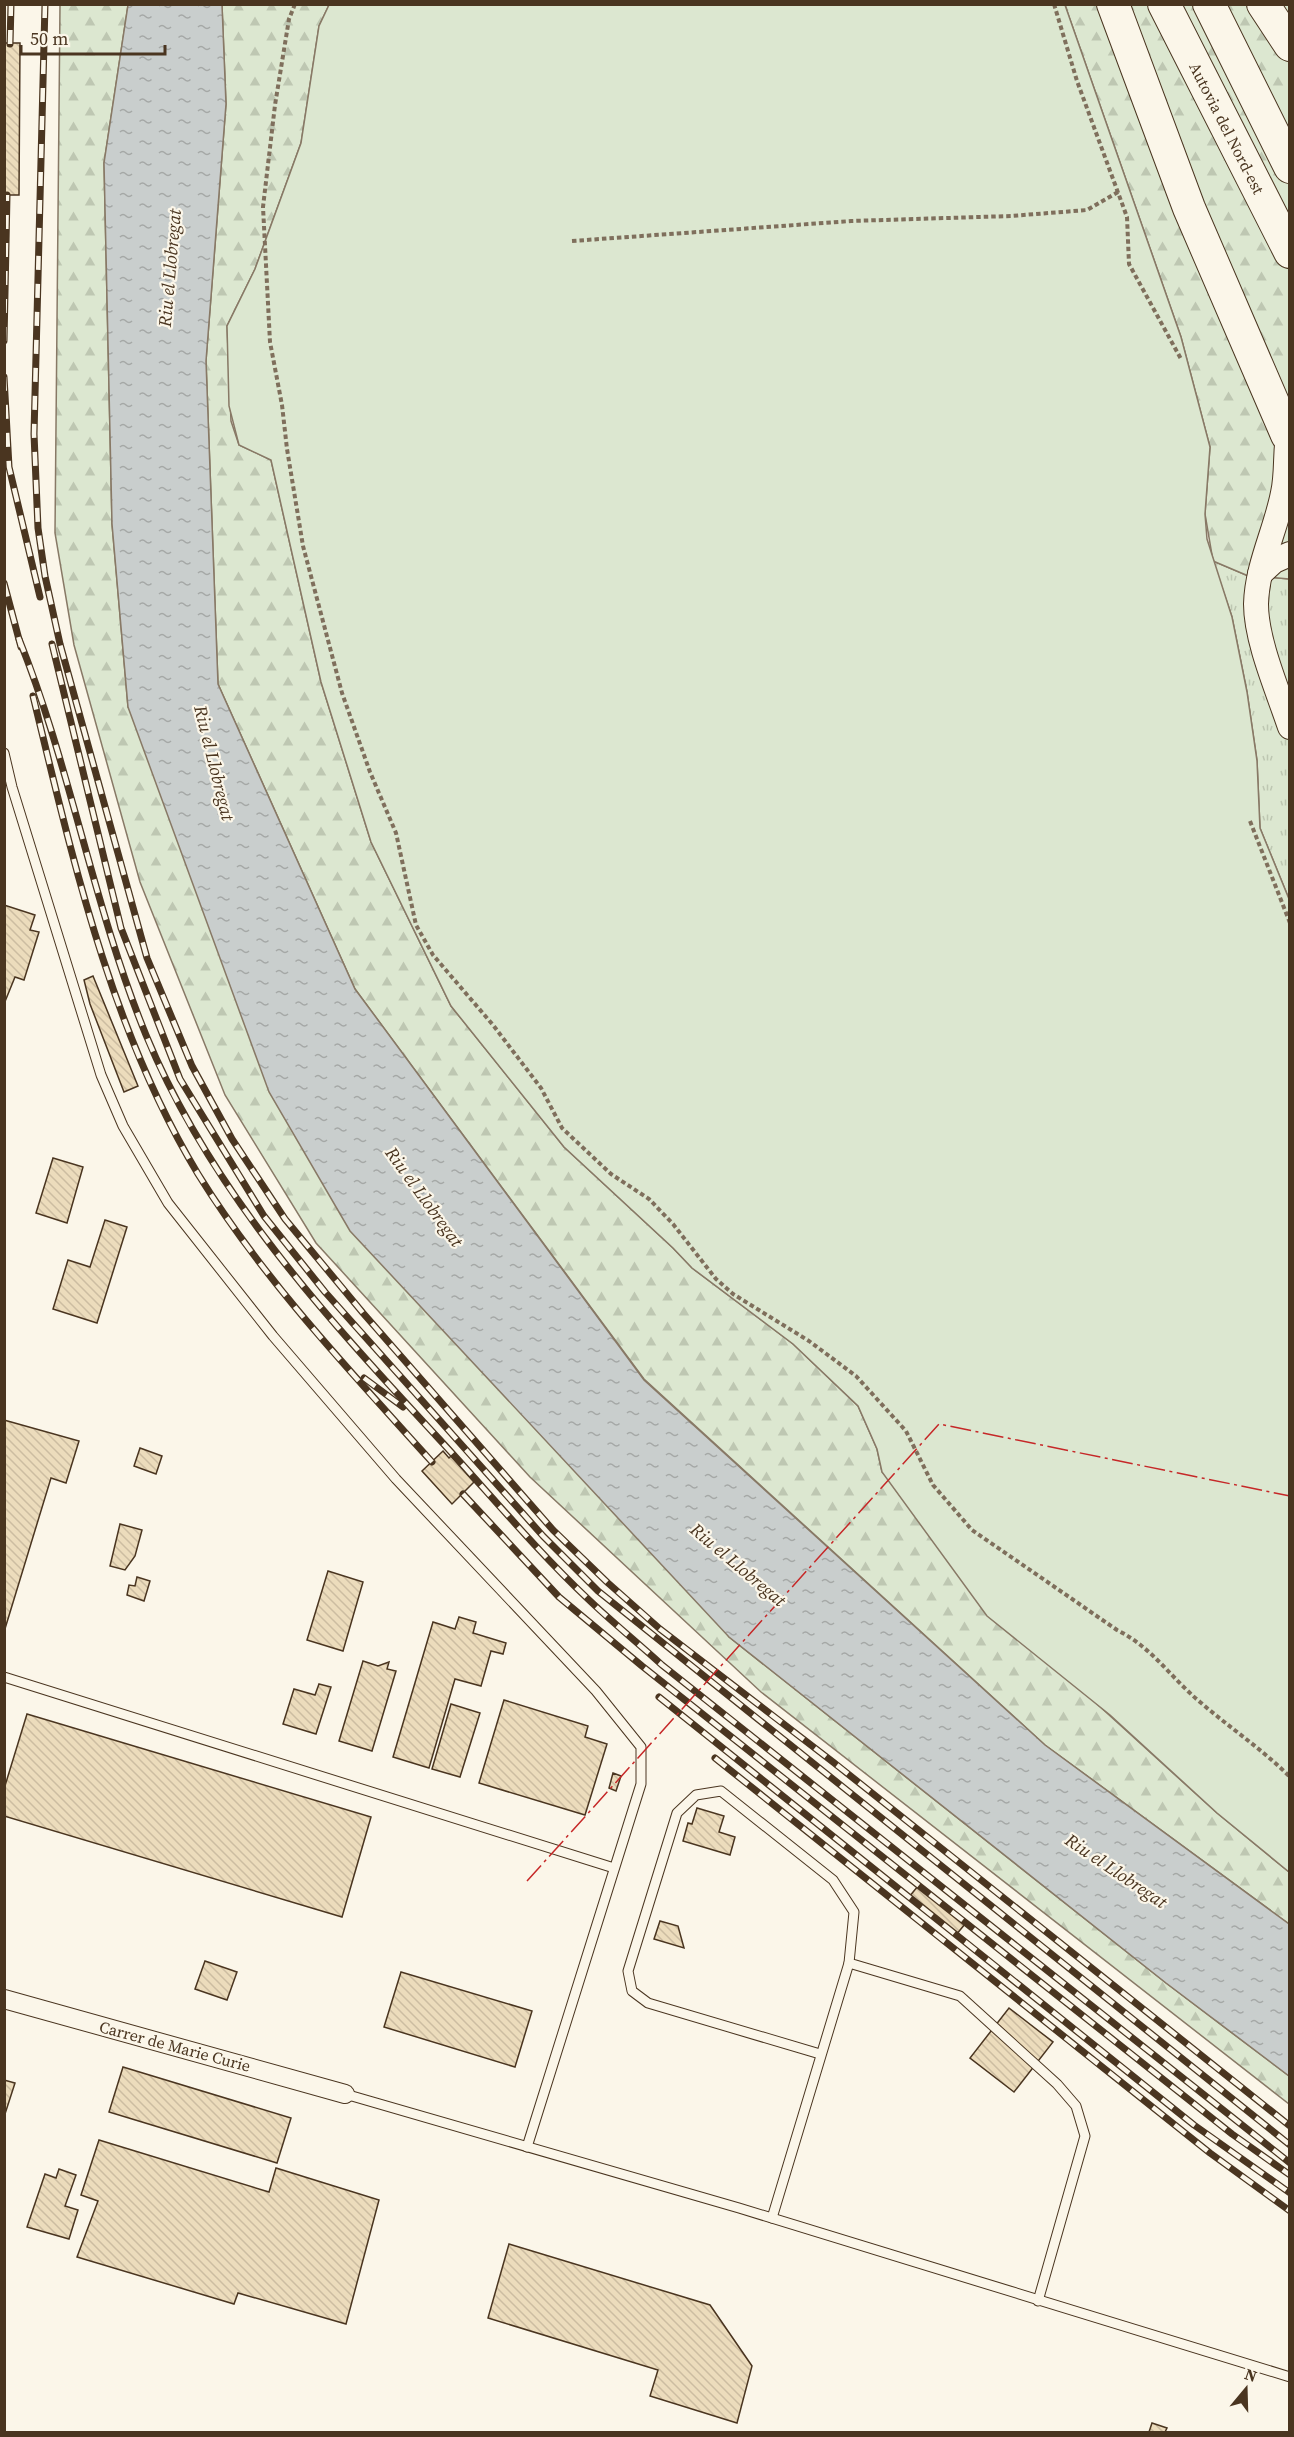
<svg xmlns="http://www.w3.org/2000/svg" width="1294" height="2437" viewBox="0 0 1294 2437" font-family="'Source Serif 4',serif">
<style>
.grass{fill:url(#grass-tufts);stroke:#887966;stroke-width:1.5}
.forest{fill:url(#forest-firs);stroke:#887966;stroke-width:1.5}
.green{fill:#dce7d0;stroke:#887966;stroke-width:1.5}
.water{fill:url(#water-ripples);stroke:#887966;stroke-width:1.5}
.building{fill:url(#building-back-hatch);stroke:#4a3520;stroke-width:1.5}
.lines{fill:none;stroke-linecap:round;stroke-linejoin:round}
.service-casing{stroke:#4a3520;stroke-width:11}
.minor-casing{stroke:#4a3520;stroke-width:20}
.secondary-casing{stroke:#4a3520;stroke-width:26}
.motorway-casing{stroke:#4a3520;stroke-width:34}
.path{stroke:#7f6f5c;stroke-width:4;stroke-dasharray:4.5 3;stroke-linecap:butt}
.service{stroke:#fbf6e9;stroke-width:9}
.minor{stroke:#fbf6e9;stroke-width:18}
.secondary{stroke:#fbf6e9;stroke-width:24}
.motorway{stroke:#fbf6e9;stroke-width:32}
.rail-casing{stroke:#4a3520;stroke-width:7}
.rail{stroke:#fbf6e9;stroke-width:4.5;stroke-dasharray:14;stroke-linecap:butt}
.power{stroke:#c62828;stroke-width:1.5;stroke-dasharray:21 4.5 3 4.5;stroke-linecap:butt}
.labels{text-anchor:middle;stroke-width:4.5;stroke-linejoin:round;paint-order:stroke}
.street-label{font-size:16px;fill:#4a3520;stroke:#fbf6e9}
.water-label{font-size:18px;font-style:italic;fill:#4a3520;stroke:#fbf6e9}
</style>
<defs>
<pattern id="grass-tufts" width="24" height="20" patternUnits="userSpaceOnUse" patternTransform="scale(1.5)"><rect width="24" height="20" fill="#dce7d0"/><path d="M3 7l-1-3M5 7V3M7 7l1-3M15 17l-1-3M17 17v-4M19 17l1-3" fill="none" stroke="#bec7b2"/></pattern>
<pattern id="forest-firs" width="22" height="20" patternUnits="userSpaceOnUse" patternTransform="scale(1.5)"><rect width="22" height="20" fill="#dce7d0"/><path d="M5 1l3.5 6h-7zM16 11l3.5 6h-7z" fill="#bec7b2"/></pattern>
<pattern id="water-ripples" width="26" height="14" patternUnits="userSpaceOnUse" patternTransform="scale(1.5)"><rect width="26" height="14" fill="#c9cecd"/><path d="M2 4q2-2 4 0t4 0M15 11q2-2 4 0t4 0" fill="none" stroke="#a5a8a6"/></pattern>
<pattern id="building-back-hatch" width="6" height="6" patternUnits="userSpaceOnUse" patternTransform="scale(1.5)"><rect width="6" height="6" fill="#ecdcbc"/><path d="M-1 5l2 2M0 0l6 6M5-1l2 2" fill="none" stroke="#ccbda1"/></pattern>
</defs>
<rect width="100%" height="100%" fill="#fbf6e9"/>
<path class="grass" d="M 1213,561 L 1246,575 L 1289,579 L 1289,899 L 1260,828 L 1257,760 L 1247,692 L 1232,617 Z"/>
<g class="forest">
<path d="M 60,5 L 128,5 L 104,163 L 112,524 L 128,707 L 729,1637 L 1166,1983 L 1289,2076 L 1289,2104 L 761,1692 L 530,1477 L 316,1243 L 225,1095 L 140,882 L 74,645 L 55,533 Z"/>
<path d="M 222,5 L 329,5 L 319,26 L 301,143 L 255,269 L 227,326 L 231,421 L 239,445 L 271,460 L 321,682 L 371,842 L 451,1006 L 564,1147 L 673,1248 L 692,1268 L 793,1344 L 858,1406 L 877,1449 L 882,1472 L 1097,1704 L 1217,1813 L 1289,1872 L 1289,1924 L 1045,1745 L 644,1379 L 355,989 L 218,684 L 206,361 L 226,104 Z"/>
<path d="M 1065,5 L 1289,5 L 1289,579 L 1246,575 L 1213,561 L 1205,514 L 1210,447 L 1181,337 Z"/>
</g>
<path class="green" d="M 329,5 L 1065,5 L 1181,337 L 1210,447 L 1205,514 L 1207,539 L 1232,617 L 1247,692 L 1257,761 L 1260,828 L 1289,899 L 1289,1872 L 1217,1813 L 1110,1715 L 987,1616 L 882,1472 L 877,1449 L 858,1406 L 793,1344 L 692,1268 L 673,1248 L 564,1147 L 451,1006 L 371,842 L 321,682 L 271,460 L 239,445 L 229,406 L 227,326 L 255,269 L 301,143 L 319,26 Z"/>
<path class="water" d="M 128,5 L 222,5 L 226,104 L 206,361 L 218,684 L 355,989 L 644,1380 L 1045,1745 L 1289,1924 L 1289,2076 L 1166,1983 L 729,1637 L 350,1231 L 269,1092 L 128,707 L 112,524 L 104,163 Z"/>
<g class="building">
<path d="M 4,43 L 20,43 L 19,195 L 4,195 Z"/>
<path d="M 4,905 L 35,915 L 30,930 L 39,932 L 24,980 L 15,977 L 4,1004 Z"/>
<path d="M 93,976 L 138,1086 L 124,1092 L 90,1004 L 84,980 Z"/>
<path d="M 53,1158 L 83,1167 L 67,1223 L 36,1213 Z"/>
<path d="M 105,1220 L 127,1227 L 97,1323 L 53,1309 L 68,1260 L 90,1267 Z"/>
<path d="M 4,1420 L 79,1441 L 66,1483 L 51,1478 L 4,1632 Z"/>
<path d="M 140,1448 L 162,1456 L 156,1474 L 134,1466 Z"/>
<path d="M 443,1451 L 449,1458 L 451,1456 L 474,1482 L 452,1504 L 422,1471 Z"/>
<path d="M 120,1524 L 142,1530 L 135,1556 L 125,1570 L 110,1566 Z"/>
<path d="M 328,1571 L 363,1582 L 343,1651 L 307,1640 Z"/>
<path d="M 137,1577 L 150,1581 L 144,1601 L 127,1595 L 129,1585 L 135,1586 Z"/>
<path d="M 459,1617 L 476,1622 L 473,1633 L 506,1643 L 503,1654 L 491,1651 L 481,1686 L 455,1679 L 429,1768 L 393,1757 L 433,1622 L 455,1629 Z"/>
<path d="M 363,1661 L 378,1666 L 389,1662 L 387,1669 L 396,1671 L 372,1751 L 339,1741 Z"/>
<path d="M 319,1684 L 331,1687 L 316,1734 L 283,1724 L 294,1689 L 315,1695 Z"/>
<path d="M 504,1700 L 588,1726 L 585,1737 L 607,1744 L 585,1815 L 479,1783 Z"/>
<path d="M 451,1704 L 480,1713 L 460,1777 L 432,1769 Z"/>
<path d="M 27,1714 L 371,1817 L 342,1917 L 4,1816 L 4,1789 Z"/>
<path d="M 613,1773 L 621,1776 L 616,1791 L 609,1788 Z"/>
<path d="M 697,1808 L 724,1816 L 719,1832 L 735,1837 L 730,1855 L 683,1841 L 688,1823 L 692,1824 Z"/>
<path d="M 918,1886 L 965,1924 L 956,1935 L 909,1897 Z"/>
<path d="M 660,1921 L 678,1926 L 684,1948 L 654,1939 Z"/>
<path d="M 205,1961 L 237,1972 L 227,2000 L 195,1989 Z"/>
<path d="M 401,1972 L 532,2011 L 515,2067 L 384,2027 Z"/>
<path d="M 1009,2008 L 1053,2042 L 1014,2092 L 970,2058 Z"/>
<path d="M 123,2067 L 291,2118 L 277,2163 L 109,2112 Z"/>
<path d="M 4,2080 L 15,2083 L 4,2117 Z"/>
<path d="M 99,2140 L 269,2192 L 276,2168 L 379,2200 L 346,2324 L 238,2293 L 234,2304 L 77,2257 L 98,2201 L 81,2195 Z"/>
<path d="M 59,2169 L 76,2175 L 65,2206 L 78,2210 L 69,2239 L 27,2227 L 45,2174 L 56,2178 Z"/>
<path d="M 509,2244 L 710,2305 L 752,2366 L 737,2423 L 650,2396 L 658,2370 L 488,2318 Z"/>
<path d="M 1152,2423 L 1167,2428 L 1165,2432 L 1149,2432 Z"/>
</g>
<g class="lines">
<defs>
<g id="service">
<path d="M 4,753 L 12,787 L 101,1075 L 123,1126 L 168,1203 L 273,1336 L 396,1479 L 596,1691 L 641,1747 L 641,1784 L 527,2147"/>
<path d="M 4,1677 L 614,1868"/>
<path d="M 820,2054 L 648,2003 L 632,1991 L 628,1971 L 677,1813 L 696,1795 L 721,1791 L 833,1880 L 854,1912 L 849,1963 L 960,1996 L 1057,2084 L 1076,2106 L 1085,2136 L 1038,2301"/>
<path d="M 345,2094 L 739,2208 L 1290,2377"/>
<path d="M 772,2218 L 849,1963"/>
</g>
<path id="minor" d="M 4,1999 L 345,2094"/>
<g id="secondary">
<path d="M 1290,425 C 1284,448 1288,471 1283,493 C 1276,530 1257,565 1256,604 C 1256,641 1278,691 1290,727"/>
<path d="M 1260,574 L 1274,561 L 1290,554"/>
</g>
<g id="motorway">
<path d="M 1113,4 L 1189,208 L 1287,435"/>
<path d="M 1164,4 L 1290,252"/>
<path d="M 1209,4 L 1290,167"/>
<path d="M 1263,4 L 1290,45"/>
</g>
</defs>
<use href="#service" class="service-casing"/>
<use href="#minor" class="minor-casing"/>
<use href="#secondary" class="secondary-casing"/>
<use href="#motorway" class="motorway-casing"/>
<g class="path">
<path d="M 295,4 L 289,19 L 275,105 L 263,207 L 270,342 L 282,405 L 287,449 L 303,546 L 342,693 L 370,772 L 396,833 L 416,925 L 433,955 L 493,1025 L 541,1088 L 562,1128 L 611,1174 L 649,1199 L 673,1224 L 716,1279 L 733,1294 L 809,1341 L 856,1376 L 906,1431 L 933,1485 L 972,1530 L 1117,1630 C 1153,1648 1170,1677 1200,1702 C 1230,1728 1262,1749 1290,1777"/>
<path d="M 1054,4 L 1077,81 L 1127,217 L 1129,264 L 1181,359"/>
<path d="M 572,241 L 851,221 L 1011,216 L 1087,210 L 1118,192"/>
<path d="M 1250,821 L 1290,923"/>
</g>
<use href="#service" class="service"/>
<use href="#minor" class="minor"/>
<use href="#secondary" class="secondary"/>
<use href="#motorway" class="motorway"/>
<defs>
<g id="rail">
<path d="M 45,4 L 34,434 L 38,528 L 45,576 L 60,644 L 147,958 L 192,1066 L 232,1139 L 285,1219 L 363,1313 L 553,1530 L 608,1583 L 660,1629 L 833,1762 L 1290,2126"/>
<path d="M 10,44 L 11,4"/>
<path d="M 4,341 L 7,195"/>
<path d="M 4,377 L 9,467 L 40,597"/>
<path d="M 4,583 L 21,647"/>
<path d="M 19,639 C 71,768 93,906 146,1035 C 211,1192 326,1317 440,1440 C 489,1493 535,1549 588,1599 C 612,1622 638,1643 662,1665 L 1290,2163"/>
<path d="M 52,644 L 121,928 L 180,1079 L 264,1216 L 325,1292 L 543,1536 L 598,1591 L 1290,2145"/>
<path d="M 33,696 C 73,860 110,1028 198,1174 C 263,1279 349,1370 432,1462"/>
<path d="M 364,1378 L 403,1407"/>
<path d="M 463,1494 L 559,1597 L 642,1666 L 1232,2134 L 1290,2175"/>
<path d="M 659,1697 L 1194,2125 L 1290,2193"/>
<path d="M 715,1758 L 1210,2153 L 1290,2211"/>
</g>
</defs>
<use href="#rail" class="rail-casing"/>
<use href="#rail" class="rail"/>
<path class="power" d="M 527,1881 L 939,1424 L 1290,1496"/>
</g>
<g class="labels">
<g class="street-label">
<text transform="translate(1227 128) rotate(63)" y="6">Autovia del Nord-est</text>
<text transform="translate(175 2046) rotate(15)" y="6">Carrer de Marie Curie</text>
</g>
<g class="water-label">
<text transform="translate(170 268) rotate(-85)" y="6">Riu el Llobregat</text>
<text transform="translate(214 763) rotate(76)" y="6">Riu el Llobregat</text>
<text transform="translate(424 1197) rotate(54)" y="6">Riu el Llobregat</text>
<text transform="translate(738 1565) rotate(40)" y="6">Riu el Llobregat</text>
<text transform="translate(1116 1871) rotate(34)" y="6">Riu el Llobregat</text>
</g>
</g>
<rect width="1294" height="2437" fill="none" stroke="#4a3520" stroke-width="12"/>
<g transform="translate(1246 2389) rotate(19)" stroke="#fbf6e9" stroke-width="4.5" paint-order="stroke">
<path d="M0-4.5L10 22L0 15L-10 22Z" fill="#4a3520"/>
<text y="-9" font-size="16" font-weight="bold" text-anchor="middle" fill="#4a3520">N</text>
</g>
<path d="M21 45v9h144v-9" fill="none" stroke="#4a3520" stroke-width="3"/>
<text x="30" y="45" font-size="18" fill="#4a3520" stroke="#fbf6e9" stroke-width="4.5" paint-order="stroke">50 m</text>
</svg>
